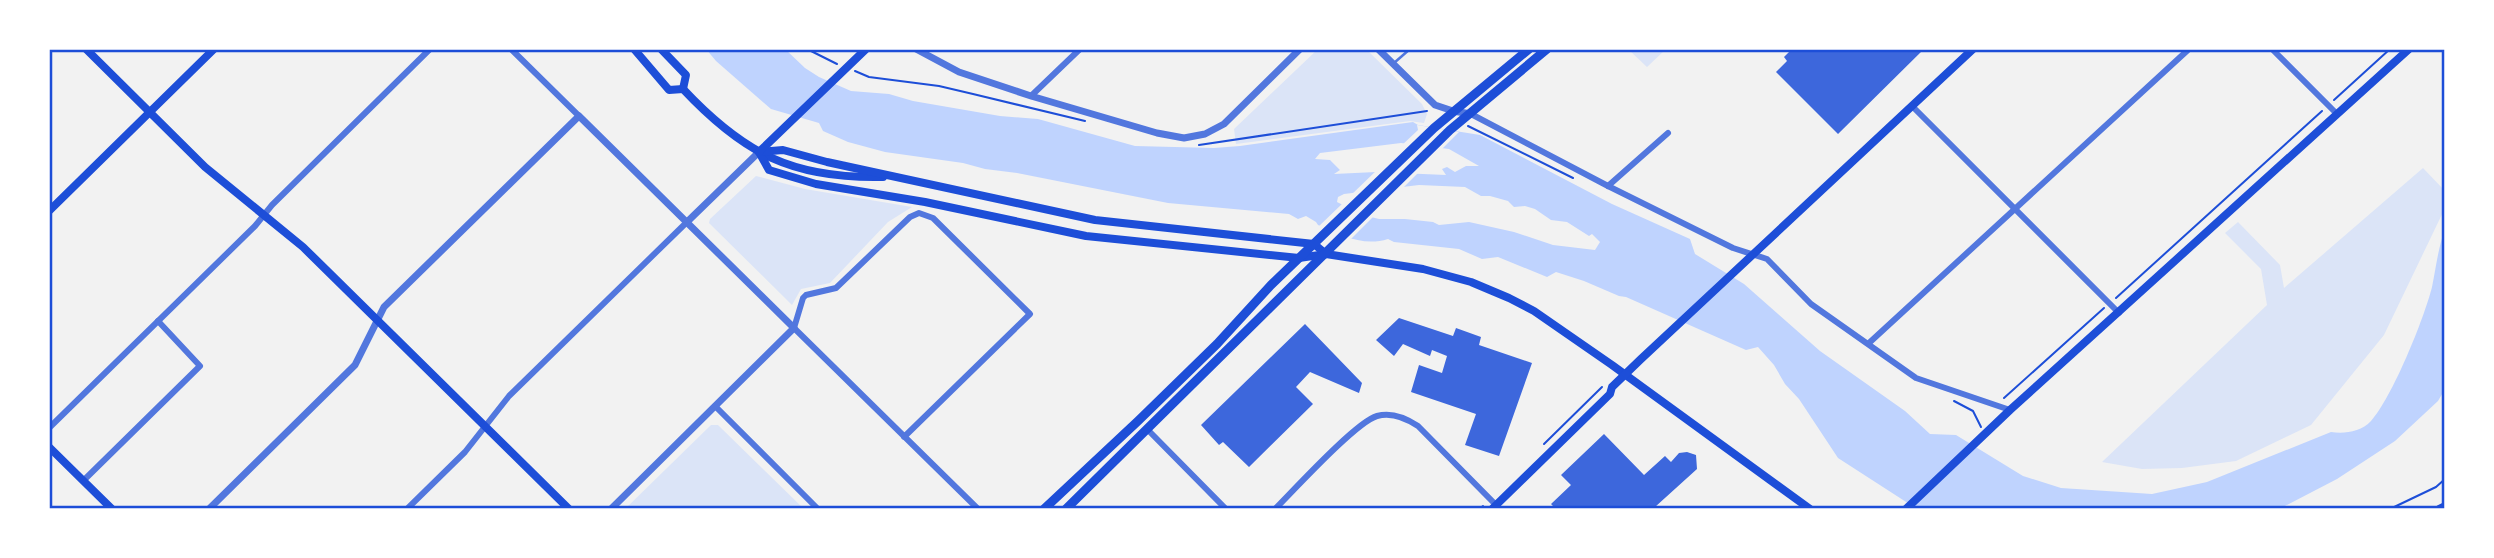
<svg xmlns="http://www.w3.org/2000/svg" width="2494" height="558" viewBox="0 0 2494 558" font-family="'PT Sans Narrow',sans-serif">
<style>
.green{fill:#dbe4f7}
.water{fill:#bfd3fe;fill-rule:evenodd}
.pier{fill:#f2f2f2}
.building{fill:#3d67dc}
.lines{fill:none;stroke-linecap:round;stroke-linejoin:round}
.path{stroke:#1d4ed8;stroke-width:2}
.service{stroke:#5277de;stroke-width:2.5}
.minor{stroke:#5277de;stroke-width:6}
.tertiary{stroke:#5277de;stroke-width:7}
.secondary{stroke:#1d4ed8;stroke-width:8}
.primary{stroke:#1d4ed8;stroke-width:9}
.neatline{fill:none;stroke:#1d4ed8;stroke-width:2.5}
</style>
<rect width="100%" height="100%" fill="#f2f2f2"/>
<g class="green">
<path d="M 1318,49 L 1366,49 L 1422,104 L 1427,114 L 1424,123 L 1410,121 L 1236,144 L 1234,129 Z"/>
<path d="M 1628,49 L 1666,49 L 1647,67 Z"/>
<path d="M 2423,168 L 2445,191 L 2445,208 L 2384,335 L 2311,425 L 2236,461 L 2182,468 L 2142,469 L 2102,462 L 2267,305 L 2261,269 L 2225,233 L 2238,222 L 2280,265 L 2284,288 Z"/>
<path d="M 756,176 L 805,189 L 912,207 L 888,222 L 830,283 L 801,289 L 792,305 L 709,223 L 710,219 Z"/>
<path d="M 711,425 L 718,425 L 804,509 L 625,509 Z"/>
</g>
<path class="water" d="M 706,49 L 785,49 L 805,68 L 819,77 L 851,91 L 889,94 L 913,101 L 1000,116 L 1038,119 L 1135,146 L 1214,148 L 1240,146 L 1413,122 L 1418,125 L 1480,135 L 1612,204 L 1690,239 L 1695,254 L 1744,284 L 1820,351 L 1905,411 L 1930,434 L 1956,435 L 2023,476 L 2061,488 L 2152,494 L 2207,482 L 2331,432 C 2344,434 2361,432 2371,421 C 2392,398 2424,319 2432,287 C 2436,268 2438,248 2445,229 L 2445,389 L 2438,401 L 2395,441 L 2337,479 L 2279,509 L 1917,509 L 1838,458 L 1799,399 L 1785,384 L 1774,365 L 1758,347 L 1746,350 L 1626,297 L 1619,296 L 1584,281 L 1556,272 L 1547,277 L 1498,257 L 1482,259 L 1459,249 L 1394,242 L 1388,239 C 1363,247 1341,235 1318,225 L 1316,222 L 1306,216 L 1298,219 L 1289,214 L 1168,203 L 1017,173 L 985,169 L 963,163 L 885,152 L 848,142 L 823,131 L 819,123 L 771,109 L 716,61 ZM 1401,143 L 1449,149 L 1479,166 L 1466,166 L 1455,172 L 1447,167 L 1442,169 L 1446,175 L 1376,172 L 1334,174 L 1340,170 L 1330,160 L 1315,159 L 1320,153 ZM 1419,185 L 1465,187 L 1481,196 L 1490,196 L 1508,201 L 1514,207 L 1525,206 L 1535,209 L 1551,220 L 1567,222 L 1589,236 L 1592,234 L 1600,242 L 1595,250 L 1553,245 L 1514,232 L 1469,222 L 1439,225 L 1433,222 L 1405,219 L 1379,219 L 1363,215 L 1337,202 L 1338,197 L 1344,194 Z"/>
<g class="pier">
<path d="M 1417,125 L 1459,132 L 1439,152 L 1401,146 L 1418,130 Z"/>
<path d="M 1379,168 L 1421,170 L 1399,192 L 1349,197 Z"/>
<path d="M 1344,202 L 1376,214 L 1351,239 L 1335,236 L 1317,228 Z"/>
</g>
<g class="building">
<path d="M 1792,49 L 1924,49 L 1838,134 L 1776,72 L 1787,61 L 1784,57 Z"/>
<path d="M 1399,318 L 1453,336 L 1456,328 L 1481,337 L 1479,345 L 1532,363 L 1499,456 L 1465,445 L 1476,414 L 1411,392 L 1419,365 L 1442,373 L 1447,356 L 1432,350 L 1430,356 L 1403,344 L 1394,356 L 1376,340 Z"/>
<path d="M 1305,324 L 1362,383 L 1359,393 L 1310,372 L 1296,387 L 1313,404 L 1249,467 L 1223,442 L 1219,445 L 1201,425 Z"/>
<path d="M 1604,434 L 1644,475 L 1665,456 L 1671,462 L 1679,453 L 1687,452 L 1696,455 L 1697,469 L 1655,507 L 1657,509 L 1556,509 L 1551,504 L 1571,485 L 1561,475 Z"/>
</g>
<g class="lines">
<g class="path">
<path d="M 807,49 L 837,64"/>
<path d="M 855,71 L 869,77 L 939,86 L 973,94 L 1085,121"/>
<path d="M 2334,100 L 2390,49"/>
<path d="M 1468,126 L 1573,178"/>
<path d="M 1199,145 L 1427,111"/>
<path d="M 2116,298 L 2322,111"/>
<path d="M 2004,398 L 2104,308"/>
<path d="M 1954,401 L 1973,411 L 1981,427"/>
<path d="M 1544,444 L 1602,387"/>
<path d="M 1479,509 L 1483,506"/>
<path d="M 2390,509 L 2436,487 L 2445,479"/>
</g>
<path class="service" d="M 1394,63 L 1410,49"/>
<g class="minor">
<path d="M 511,49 L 579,116"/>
<path d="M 2272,49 L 2337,114"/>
<path d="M 1031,96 L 1080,49"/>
<path d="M 1912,106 L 2119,313"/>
<path d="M 1471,114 L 1608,186 L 1733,248 L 1767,259 L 1811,304 L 1916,378 L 2010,410"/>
<path d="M 1608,186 L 1668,133"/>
<path d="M 1869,343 L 2189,49"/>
<path d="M 715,406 L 818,509"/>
<path d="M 49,428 L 255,226 L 272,205 L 430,49"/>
<path d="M 1147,429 L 1226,509"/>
<path d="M 904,437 L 1030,314 L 933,218 L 919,213 L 910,217 L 836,288 L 806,295 L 803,298 L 794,328 L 978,509"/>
<path d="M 83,481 L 200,366 L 158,321"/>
<path d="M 407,509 L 465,452 L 509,396 L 687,222"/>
<path d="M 1275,509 C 1294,490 1356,422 1377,416 C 1391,412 1406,418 1418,426 L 1500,509"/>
</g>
<g class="tertiary">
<path d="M 916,49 L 959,72 L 1031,96 L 1157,133 L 1184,138 L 1205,134 L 1224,124 L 1300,49"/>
<path d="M 1378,49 L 1435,105 L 1453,111 L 1471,114"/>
<path d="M 687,222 L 759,152"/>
<path d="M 209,509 L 355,365 L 384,307 L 579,116 L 794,328 L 611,509"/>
</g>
<g class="secondary">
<path d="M 86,49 L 205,167 L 303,247 L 569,509"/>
<path d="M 634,49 L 669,90 L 683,89"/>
<path d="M 661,49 L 686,75 L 683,89"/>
<path d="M 683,89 C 744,154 793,179 883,177"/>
<path d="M 759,152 L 769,170 L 816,184 L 925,202 L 1086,236 L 1299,258 L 1326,254 L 1423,269 L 1471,282 L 1509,298 L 1534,311 L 1612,365 L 1810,509"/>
<path d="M 759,152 L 783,150 L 827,162 L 1095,220 L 1314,244 L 1326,254"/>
<path d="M 759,152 L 866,49"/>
<path d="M 49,211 L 214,49"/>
<path d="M 49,447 L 112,509"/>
<path d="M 1492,509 L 1610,394 L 1612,387 L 1641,359 L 1973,49"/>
<path d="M 1906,509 L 2010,410 L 2409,49"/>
<path d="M 2439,509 L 2445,506"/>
</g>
<g class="primary">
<path d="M 1044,509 L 1138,421 L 1217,344 L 1271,285 L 1434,128 L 1529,49"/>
<path d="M 1066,509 L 1450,130 L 1547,49"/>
</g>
</g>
<rect width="2494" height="558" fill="none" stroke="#ffffff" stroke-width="102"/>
<rect x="51" y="51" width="2392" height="456" class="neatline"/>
</svg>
